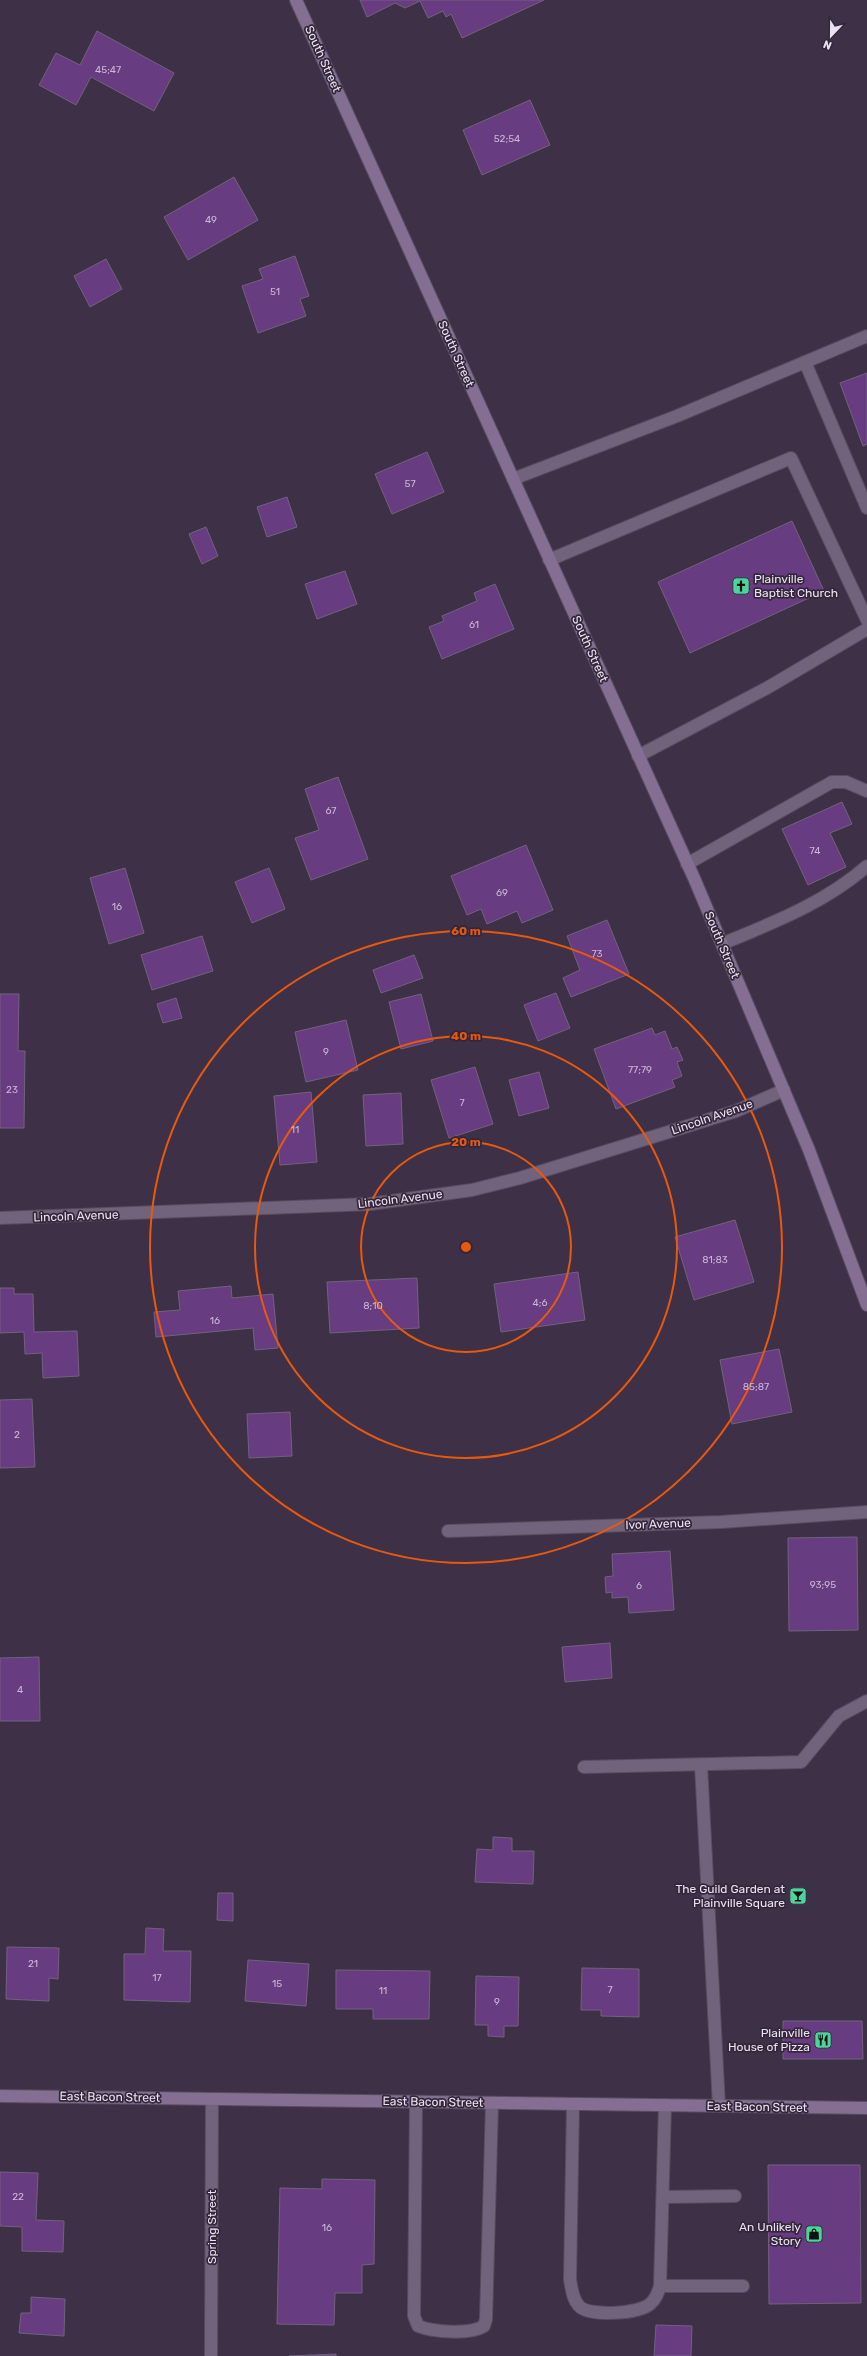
<svg xmlns="http://www.w3.org/2000/svg" width="867" height="2356" viewBox="0 0 867 2356" font-family="Rubik,sans-serif">
<style>
.building{fill:#683c81;stroke:#71627b}
.lines{fill:none;stroke-linecap:round;stroke-linejoin:round}
.service-casing{stroke:#584d60;stroke-width:14}
.minor-casing{stroke:#584d60;stroke-width:14}
.secondary-casing{stroke:#584d60;stroke-width:14}
.service{stroke:#72637c;stroke-width:12}
.minor{stroke:#72637c;stroke-width:12}
.secondary{stroke:#846e92;stroke-width:12}
.ring{fill:none;stroke:#e8590c;stroke-width:2}
.labels{text-anchor:middle;stroke-width:3.5;stroke-linejoin:round;paint-order:stroke}
.number-label{font-size:10px;fill:#cab8d4}
.street-label{font-size:12px;fill:#ebe2f0;stroke:#34273c}
.poi-label{font-size:12px;fill:#ebe2f0;stroke:#34273c;text-anchor:end}
.centre{fill:#e8590c;stroke:#34273c;stroke-width:2}
.ring-label{font-size:12px;text-anchor:middle;font-weight:bold;fill:#e8590c;stroke:#34273c;stroke-width:3.5;stroke-linejoin:round;paint-order:stroke}
</style>
<rect width="100%" height="100%" fill="#3e3147"/>
<g class="building">
<path d="M 360,0 L 544,0 L 462,38 L 451,14 L 446,17 L 443,11 L 428,18 L 420,1 L 405,8 L 395,3 L 367,17 Z"/>
<path d="M 97,31 L 174,73 L 154,111 L 91,77 L 76,105 L 39,85 L 56,53 L 80,65 Z"/>
<path d="M 530,100 L 550,145 L 482,175 L 463,130 Z"/>
<path d="M 234,177 L 258,220 L 188,260 L 164,217 Z"/>
<path d="M 295,256 L 309,296 L 300,299 L 306,316 L 258,333 L 242,286 L 263,279 L 259,269 Z"/>
<path d="M 106,259 L 122,289 L 90,307 L 74,276 Z"/>
<path d="M 867,373 L 867,444 L 863,446 L 840,383 Z"/>
<path d="M 427,452 L 444,492 L 392,514 L 375,474 Z"/>
<path d="M 287,497 L 297,527 L 267,537 L 257,507 Z"/>
<path d="M 792,521 L 824,591 L 690,653 L 658,582 Z"/>
<path d="M 206,527 L 218,556 L 202,564 L 189,534 Z"/>
<path d="M 345,571 L 357,604 L 317,619 L 305,584 Z"/>
<path d="M 495,584 L 514,629 L 442,659 L 429,627 L 444,621 L 442,616 L 477,601 L 474,593 Z"/>
<path d="M 338,777 L 368,859 L 311,880 L 295,838 L 319,830 L 305,789 Z"/>
<path d="M 842,802 L 852,824 L 830,833 L 846,867 L 808,885 L 782,829 Z"/>
<path d="M 526,845 L 553,910 L 522,923 L 517,911 L 487,924 L 481,909 L 467,915 L 451,876 Z"/>
<path d="M 125,868 L 144,933 L 109,944 L 90,878 Z"/>
<path d="M 269,868 L 285,909 L 252,923 L 235,882 Z"/>
<path d="M 607,920 L 629,974 L 571,997 L 563,978 L 580,970 L 567,936 Z"/>
<path d="M 202,936 L 213,971 L 152,990 L 141,955 Z"/>
<path d="M 414,955 L 423,978 L 381,993 L 373,970 Z"/>
<path d="M 556,993 L 570,1028 L 538,1041 L 524,1005 Z"/>
<path d="M 0,994 L 19,994 L 18,1051 L 25,1051 L 24,1128 L 0,1128 Z"/>
<path d="M 421,994 L 433,1041 L 401,1049 L 389,1002 Z"/>
<path d="M 176,998 L 182,1018 L 163,1023 L 157,1004 Z"/>
<path d="M 346,1020 L 358,1070 L 306,1082 L 295,1032 Z"/>
<path d="M 652,1028 L 655,1035 L 665,1031 L 672,1049 L 677,1047 L 683,1060 L 677,1062 L 682,1076 L 672,1080 L 675,1087 L 616,1109 L 594,1049 Z"/>
<path d="M 475,1067 L 493,1124 L 449,1138 L 431,1080 Z"/>
<path d="M 539,1072 L 549,1108 L 519,1116 L 509,1080 Z"/>
<path d="M 311,1092 L 317,1162 L 280,1165 L 274,1096 Z"/>
<path d="M 401,1093 L 403,1144 L 366,1146 L 363,1095 Z"/>
<path d="M 735,1220 L 754,1282 L 694,1300 L 675,1237 Z"/>
<path d="M 578,1272 L 585,1320 L 501,1332 L 494,1284 Z"/>
<path d="M 417,1278 L 419,1328 L 330,1333 L 327,1282 Z"/>
<path d="M 231,1286 L 232,1298 L 273,1294 L 278,1348 L 255,1350 L 253,1328 L 156,1337 L 154,1312 L 180,1310 L 178,1291 Z"/>
<path d="M 0,1288 L 14,1288 L 14,1294 L 33,1294 L 34,1332 L 77,1331 L 79,1376 L 43,1378 L 42,1353 L 25,1354 L 24,1332 L 0,1333 Z"/>
<path d="M 779,1349 L 792,1412 L 732,1424 L 720,1360 Z"/>
<path d="M 32,1399 L 35,1467 L 0,1468 L 0,1400 Z"/>
<path d="M 290,1412 L 292,1456 L 249,1458 L 247,1414 Z"/>
<path d="M 857,1537 L 858,1630 L 789,1631 L 788,1538 Z"/>
<path d="M 670,1551 L 674,1610 L 629,1613 L 628,1597 L 612,1598 L 612,1592 L 606,1593 L 605,1577 L 613,1576 L 612,1554 Z"/>
<path d="M 610,1643 L 612,1678 L 565,1682 L 562,1647 Z"/>
<path d="M 39,1657 L 40,1721 L 0,1721 L 0,1658 Z"/>
<path d="M 493,1837 L 512,1838 L 512,1851 L 534,1851 L 533,1884 L 475,1882 L 477,1849 L 493,1850 Z"/>
<path d="M 218,1893 L 233,1893 L 233,1921 L 217,1920 Z"/>
<path d="M 146,1928 L 164,1929 L 163,1951 L 191,1951 L 190,2002 L 124,2000 L 124,1954 L 145,1954 Z"/>
<path d="M 7,1947 L 59,1948 L 58,1979 L 49,1978 L 49,2001 L 6,1999 Z"/>
<path d="M 248,1960 L 309,1964 L 306,2006 L 245,2001 Z"/>
<path d="M 582,1968 L 639,1969 L 639,2017 L 601,2016 L 601,2010 L 581,2010 Z"/>
<path d="M 336,1970 L 430,1971 L 429,2019 L 373,2019 L 373,2009 L 336,2009 Z"/>
<path d="M 476,1976 L 519,1977 L 518,2026 L 504,2026 L 504,2037 L 488,2036 L 488,2025 L 475,2025 Z"/>
<path d="M 783,2021 L 862,2021 L 863,2059 L 783,2059 Z"/>
<path d="M 768,2165 L 860,2165 L 861,2303 L 769,2304 Z"/>
<path d="M 0,2172 L 38,2173 L 36,2220 L 64,2221 L 63,2252 L 22,2251 L 22,2227 L 0,2226 Z"/>
<path d="M 322,2179 L 375,2180 L 374,2264 L 362,2265 L 362,2293 L 335,2293 L 334,2325 L 277,2324 L 280,2188 L 322,2189 Z"/>
<path d="M 31,2297 L 65,2299 L 64,2336 L 19,2333 L 21,2313 L 31,2313 Z"/>
<path d="M 656,2325 L 692,2326 L 691,2356 L 654,2356 Z"/>
<path d="M 336,2354 L 336,2356 L 289,2356 Z"/>
</g>
<g class="lines">
<defs>
<g id="service">
<path d="M 805,362 L 867,508"/>
<path d="M 513,479 L 677,416 L 867,336"/>
<path d="M 549,560 L 791,458 L 867,620"/>
<path d="M 638,756 L 767,688 L 867,629"/>
<path d="M 687,864 L 832,782 L 846,782 L 867,791"/>
<path d="M 722,944 C 772,923 825,903 867,866"/>
<path d="M 701,1765 L 719,2106"/>
<path d="M 584,1767 L 801,1762 L 839,1716 L 867,1701"/>
<path d="M 416,2102 L 414,2316 L 418,2326 C 433,2332 470,2335 484,2326 L 486,2319 L 492,2103"/>
<path d="M 573,2104 L 570,2280 C 572,2289 572,2298 579,2306 C 589,2317 638,2314 650,2304 C 656,2299 658,2293 660,2286 L 665,2105"/>
<path d="M 663,2197 L 735,2196"/>
<path d="M 660,2286 L 743,2286"/>
</g>
<g id="minor">
<path d="M 0,1218 L 370,1204 L 472,1190 L 520,1178 L 691,1125 L 736,1111 L 784,1090"/>
<path d="M 448,1531 L 721,1522 L 867,1512"/>
<path d="M 211,2356 L 212,2099"/>
</g>
<g id="secondary">
<path d="M 296,0 L 694,878 L 809,1150 L 867,1305"/>
<path d="M 0,2096 L 867,2108"/>
</g>
</defs>
<use href="#service" class="service-casing"/>
<use href="#minor" class="minor-casing"/>
<use href="#secondary" class="secondary-casing"/>
<use href="#service" class="service"/>
<use href="#minor" class="minor"/>
<use href="#secondary" class="secondary"/>
</g>
<g class="ring">
<circle cx="466" cy="1247" r="105"/>
<circle cx="466" cy="1247" r="211"/>
<circle cx="466" cy="1247" r="316"/>
</g>
<defs>
<symbol id="church-square" viewBox="-11 -11 22 22"><rect x="-9" y="-9" width="18" height="18" rx="4" fill="#4bd49b" stroke="#34273c"/><path d="M-1.2-6h2.4v3.5h3.3v2.4h-3.3V6h-2.4V-.1h-3.3v-2.4h3.3Z" fill="#111"/></symbol>
<symbol id="bar-square" viewBox="-11 -11 22 22"><rect x="-9" y="-9" width="18" height="18" rx="4" fill="#4bd49b" stroke="#34273c"/><path d="M-6-5H6L.8 .8V4.5H3.5V6h-7V4.5H-.8V.8Z" fill="#111"/></symbol>
<symbol id="restaurant-square" viewBox="-11 -11 22 22"><rect x="-9" y="-9" width="18" height="18" rx="4" fill="#4bd49b" stroke="#34273c"/><path d="M-5-6h1v4h1v-4h1v4h1v-4h1v5L-1.5 .5V6h-2V.5L-5-1ZM5-6V6H3V1.5H1.5Q1.5-4 5-6Z" fill="#111"/></symbol>
<symbol id="shop-square" viewBox="-11 -11 22 22"><rect x="-9" y="-9" width="18" height="18" rx="4" fill="#4bd49b" stroke="#34273c"/><path d="M-5-2.5h2.3a2.7 3.5 0 0 1 5.4 0H5L5.5 6h-11ZM-1.5-2.5h3a1.5 2.3 0 0 0-3 0Z" fill="#111"/></symbol>
</defs>
<g fill-rule="evenodd">
<use href="#church-square" x="731" y="576" width="20" height="20"/>
<use href="#bar-square" x="788" y="1886" width="20" height="20"/>
<use href="#restaurant-square" x="813" y="2030" width="20" height="20"/>
<use href="#shop-square" x="804" y="2224" width="20" height="20"/>
</g>
<g class="labels">
<g class="number-label">
<text x="108" y="73">45;47</text>
<text x="507" y="142">52;54</text>
<text x="211" y="223">49</text>
<text x="275" y="295">51</text>
<text x="410" y="487">57</text>
<text x="474" y="628">61</text>
<text x="331" y="814">67</text>
<text x="815" y="854">74</text>
<text x="502" y="896">69</text>
<text x="117" y="910">16</text>
<text x="597" y="957">73</text>
<text x="326" y="1055">9</text>
<text x="640" y="1073">77;79</text>
<text x="12" y="1093">23</text>
<text x="462" y="1106">7</text>
<text x="295" y="1133">11</text>
<text x="715" y="1263">81;83</text>
<text x="540" y="1306">4;6</text>
<text x="373" y="1309">8;10</text>
<text x="215" y="1324">16</text>
<text x="756" y="1390">85;87</text>
<text x="17" y="1438">2</text>
<text x="823" y="1588">93;95</text>
<text x="639" y="1589">6</text>
<text x="20" y="1693">4</text>
<text x="33" y="1967">21</text>
<text x="157" y="1981">17</text>
<text x="277" y="1987">15</text>
<text x="610" y="1993">7</text>
<text x="383" y="1994">11</text>
<text x="497" y="2005">9</text>
<text x="18" y="2200">22</text>
<text x="327" y="2231">16</text>
</g>
<g class="street-label">
<text transform="translate(323 59) rotate(66)" y="4">South Street</text>
<text transform="translate(456 354) rotate(66)" y="4">South Street</text>
<text transform="translate(590 649) rotate(66)" y="4">South Street</text>
<text transform="translate(722 945) rotate(67)" y="4">South Street</text>
<text transform="translate(712 1117) rotate(-19)" y="4">Lincoln Avenue</text>
<text transform="translate(400 1199) rotate(-7)" y="4">Lincoln Avenue</text>
<text transform="translate(76 1216) rotate(-2)" y="4">Lincoln Avenue</text>
<text transform="translate(658 1524) rotate(-2)" y="4">Ivor Avenue</text>
<text transform="translate(110 2097) rotate(1)" y="4">East Bacon Street</text>
<text transform="translate(433 2102) rotate(1)" y="4">East Bacon Street</text>
<text transform="translate(757 2107) rotate(1)" y="4">East Bacon Street</text>
<text transform="translate(212 2227) rotate(-90)" y="4">Spring Street</text>
</g>
<g class="poi-label">
<text x="754" y="583" text-anchor="start">Plainville<tspan x="754" dy="14">Baptist Church</tspan></text>
<text x="785" y="1893">The Guild Garden at<tspan x="785" dy="14">Plainville Square</tspan></text>
<text x="810" y="2037">Plainville<tspan x="810" dy="14">House of Pizza</tspan></text>
<text x="801" y="2231">An Unlikely<tspan x="801" dy="14">Story</tspan></text>
</g>
</g>
<circle cx="466" cy="1247" r="6" class="centre"/>
<g class="ring-label">
<text x="466" y="935">60 m</text>
<text x="466" y="1040">40 m</text>
<text x="466" y="1146">20 m</text>
</g>
<g transform="translate(831 36) rotate(202)" stroke="#34273c" stroke-width="3" paint-order="stroke">
<path d="M0-3L7 15L0 10L-7 15Z" fill="#ebe2f0"/>
<text y="-6" font-size="11" font-weight="bold" text-anchor="middle" fill="#ebe2f0">N</text>
</g>
</svg>
